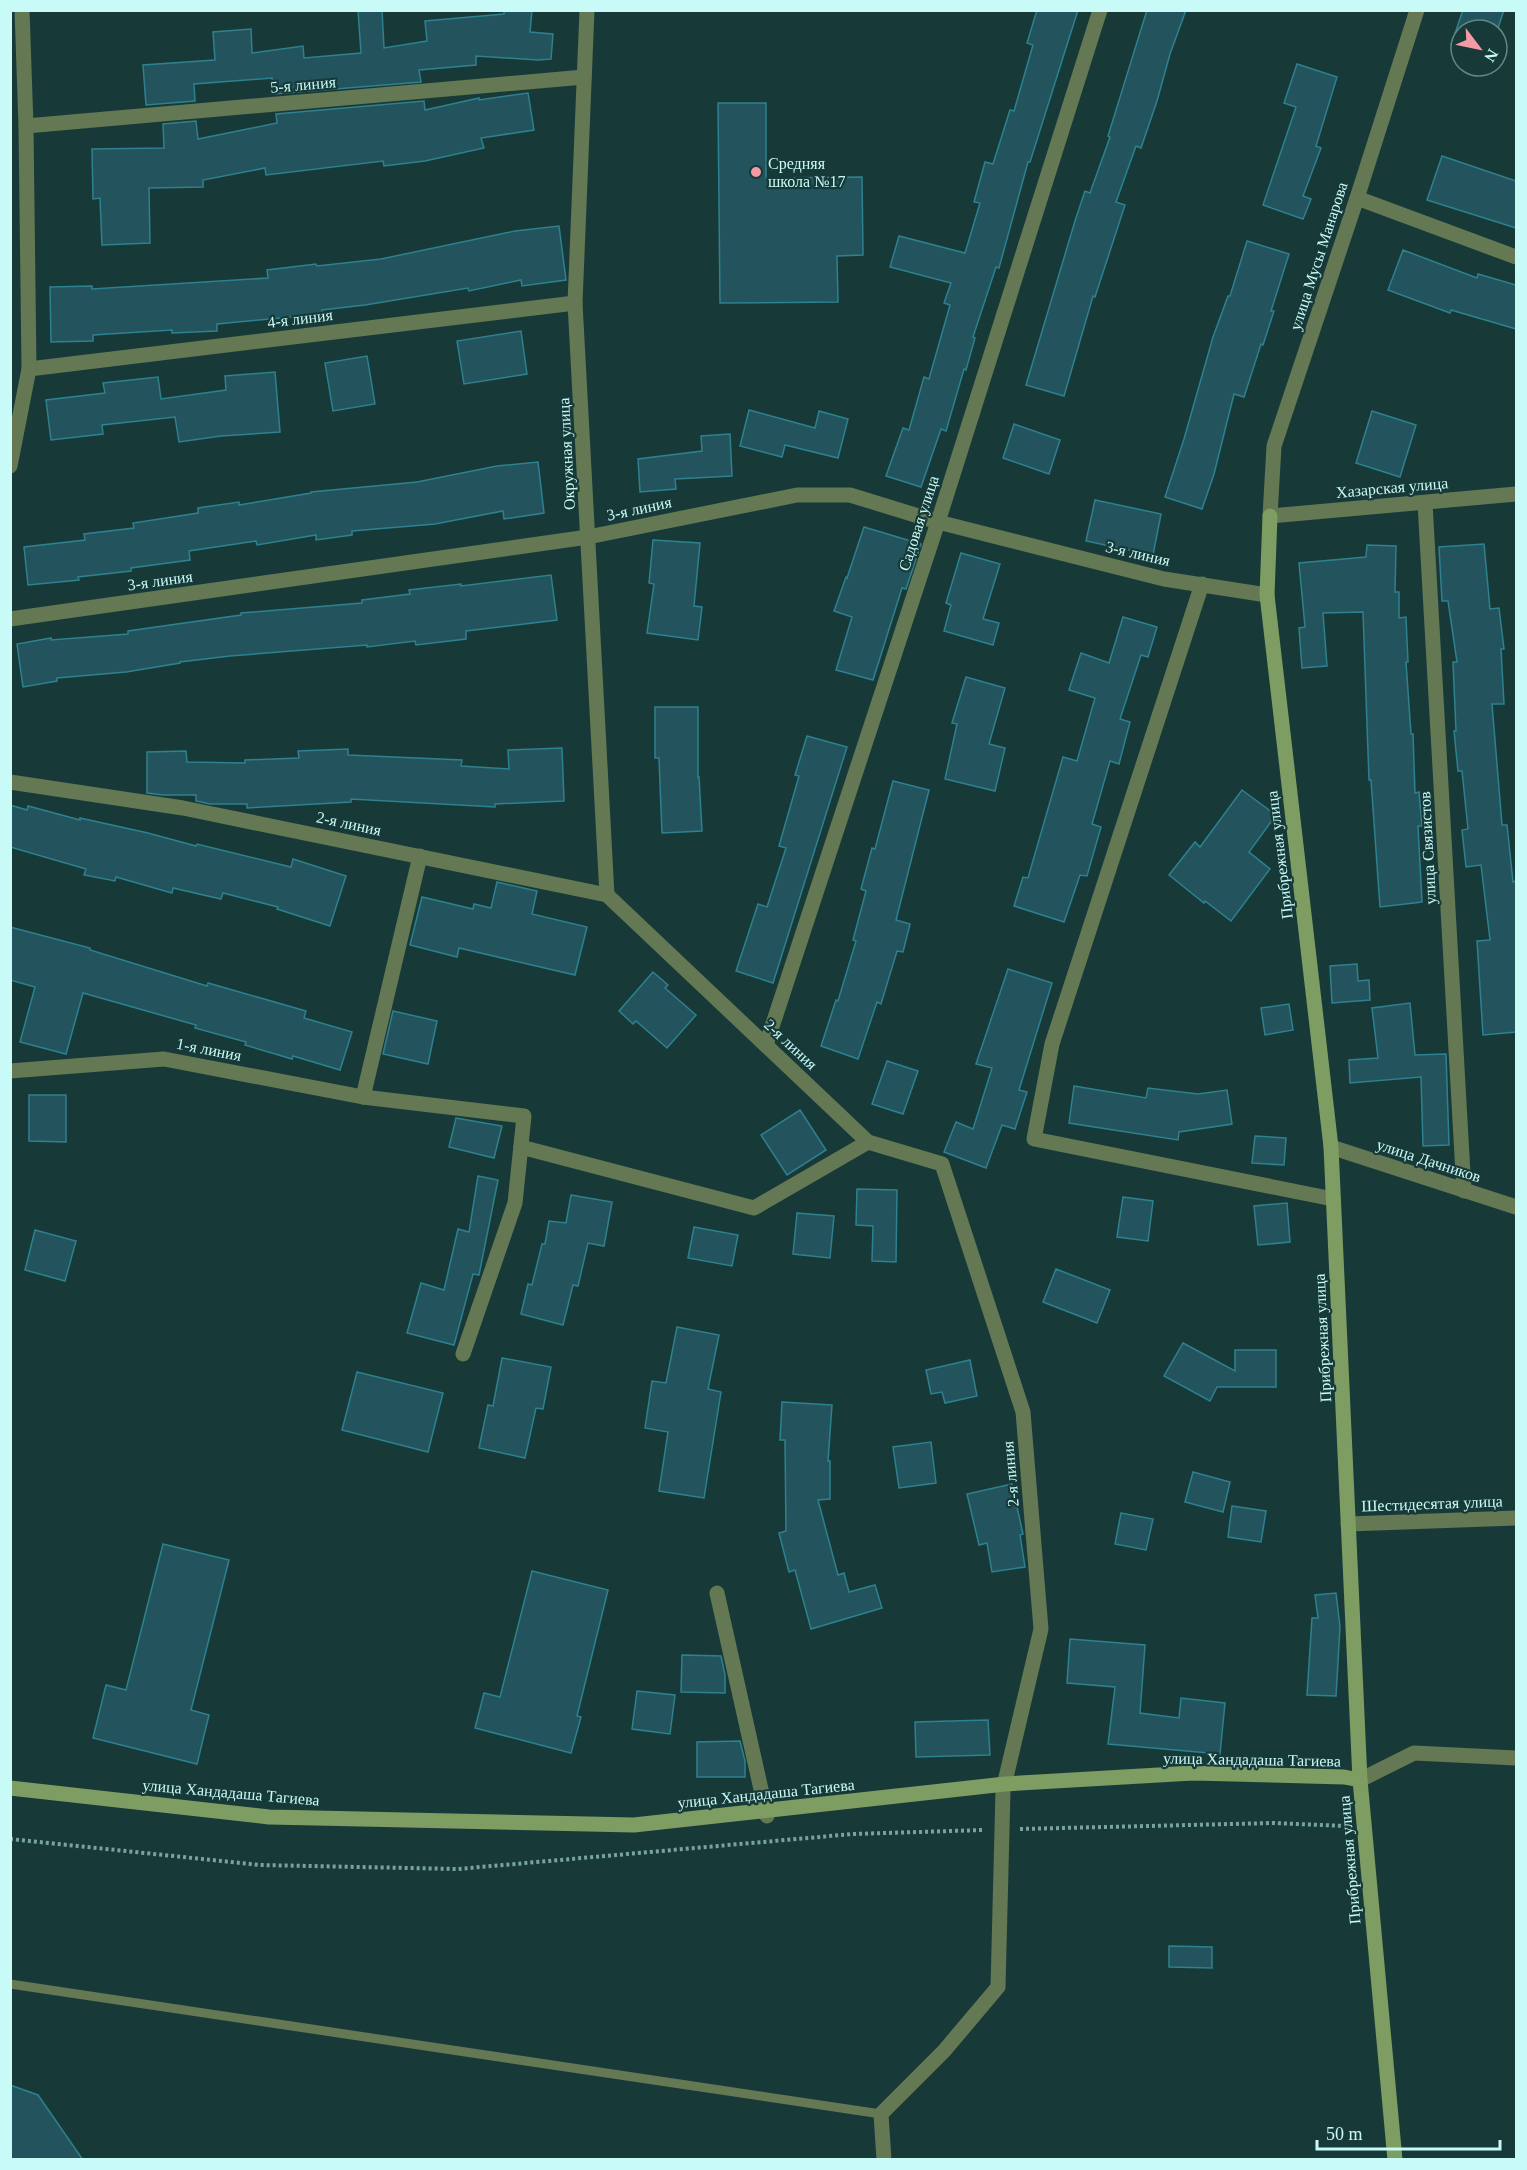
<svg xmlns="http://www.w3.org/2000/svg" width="1527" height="2170" viewBox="0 0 1527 2170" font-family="'Times New Roman',serif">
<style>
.building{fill:#23535c;stroke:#2e818f;stroke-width:1.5}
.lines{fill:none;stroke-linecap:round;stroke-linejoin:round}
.path{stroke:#78a3a1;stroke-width:4;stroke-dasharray:3 3;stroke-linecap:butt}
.lane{stroke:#637853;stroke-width:9}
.street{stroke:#637853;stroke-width:15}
.secondary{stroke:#7d9d62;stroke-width:15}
.poi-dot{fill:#f49aa5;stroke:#173a39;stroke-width:2}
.labels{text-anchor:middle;stroke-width:4.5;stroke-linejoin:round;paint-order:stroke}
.street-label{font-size:16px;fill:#c8faf7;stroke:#173a39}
.poi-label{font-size:16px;fill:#c8faf7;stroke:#173a39;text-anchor:start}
</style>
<rect width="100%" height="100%" fill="#173a39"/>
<g class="building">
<path d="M 358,10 L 382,10 L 384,48 L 427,41 L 425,21 L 504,14 L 504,10 L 532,10 L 530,32 L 553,34 L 551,59 L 538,60 L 476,56 L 476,65 L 419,70 L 421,82 L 274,94 L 272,78 L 194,84 L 195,101 L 146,105 L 143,65 L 215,60 L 213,32 L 251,29 L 252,53 L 303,46 L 304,58 L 361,53 Z"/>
<path d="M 1037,10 L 1078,10 L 1030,162 L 1028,162 L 999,268 L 996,267 L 973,337 L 975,338 L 966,370 L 964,369 L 946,431 L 941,429 L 921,487 L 886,476 L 903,428 L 909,430 L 924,377 L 929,379 L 950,305 L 944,303 L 951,283 L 890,267 L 899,236 L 965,253 L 980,203 L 974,202 L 985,162 L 993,164 L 1010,110 L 1014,111 L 1033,45 L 1027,43 Z"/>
<path d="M 1147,10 L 1186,10 L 1170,54 L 1157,101 L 1141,148 L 1136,146 L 1116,202 L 1125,205 L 1095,297 L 1093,296 L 1064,396 L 1026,385 L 1075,221 L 1085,191 L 1090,193 L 1110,137 L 1108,136 Z"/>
<path d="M 1463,10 L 1504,10 L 1497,31 L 1461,30 L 1461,49 L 1451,45 Z"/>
<path d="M 1297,64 L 1337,77 L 1316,146 L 1321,148 L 1303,196 L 1311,199 L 1303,219 L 1263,205 L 1296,107 L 1284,103 Z"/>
<path d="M 528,93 L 534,130 L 481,138 L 484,148 L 425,161 L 384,166 L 383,161 L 266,175 L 265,168 L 203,180 L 203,187 L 149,188 L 150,243 L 102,245 L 100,198 L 93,199 L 92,149 L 164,148 L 163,124 L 196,121 L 198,139 L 277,123 L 276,114 L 424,101 L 425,110 L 479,98 L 479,100 Z"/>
<path d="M 718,103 L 766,103 L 766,178 L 862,177 L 863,255 L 837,256 L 838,302 L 720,303 Z"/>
<path d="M 1442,156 L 1516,181 L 1516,228 L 1427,200 Z"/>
<path d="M 559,226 L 566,280 L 522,286 L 521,280 L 469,291 L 468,288 L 365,305 L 322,310 L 322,314 L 217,324 L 217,331 L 172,333 L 172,330 L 93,335 L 93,341 L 51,342 L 50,287 L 92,286 L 92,289 L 268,278 L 267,270 L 316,264 L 317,266 L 381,259 L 515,231 Z"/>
<path d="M 1247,241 L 1289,254 L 1271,311 L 1274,311 L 1263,345 L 1261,344 L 1244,397 L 1234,394 L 1214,474 L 1202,509 L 1165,497 L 1184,439 L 1213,337 L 1228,296 L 1230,296 Z"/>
<path d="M 1403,250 L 1477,278 L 1478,274 L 1516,285 L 1516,329 L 1451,310 L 1450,313 L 1388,290 Z"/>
<path d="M 521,331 L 527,374 L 464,384 L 457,341 Z"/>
<path d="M 367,356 L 375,404 L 333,411 L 325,363 Z"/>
<path d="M 275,372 L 280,432 L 221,436 L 179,442 L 175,417 L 102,425 L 103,434 L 51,440 L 46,400 L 105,393 L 103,383 L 158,377 L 161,399 L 226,390 L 225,376 Z"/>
<path d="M 749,410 L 815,428 L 819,411 L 848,419 L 838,458 L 785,445 L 782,457 L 740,446 Z"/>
<path d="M 1372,411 L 1416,425 L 1400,477 L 1356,463 Z"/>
<path d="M 1014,424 L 1060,440 L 1049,474 L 1003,458 Z"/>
<path d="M 730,434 L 732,476 L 675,479 L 676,489 L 640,492 L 638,459 L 702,451 L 701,436 Z"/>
<path d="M 538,462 L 544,513 L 504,519 L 503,511 L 435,524 L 352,531 L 352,535 L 316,540 L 316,535 L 257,545 L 256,541 L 189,551 L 190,560 L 131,568 L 131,571 L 78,577 L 79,580 L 28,585 L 24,547 L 85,540 L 84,534 L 134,528 L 133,523 L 198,513 L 198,508 L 239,502 L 239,505 L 311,493 L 311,492 L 417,482 L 497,466 Z"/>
<path d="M 1095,500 L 1161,514 L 1153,555 L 1086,541 Z"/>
<path d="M 864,527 L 921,544 L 906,589 L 902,588 L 873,680 L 836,670 L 852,617 L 834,611 L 846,577 L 847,578 Z"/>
<path d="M 653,540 L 700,543 L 694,606 L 702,607 L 698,640 L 647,633 L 654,584 L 649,583 Z"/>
<path d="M 1484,544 L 1490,609 L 1499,608 L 1504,649 L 1501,649 L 1504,704 L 1492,704 L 1502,825 L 1507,825 L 1513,882 L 1516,881 L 1516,1032 L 1483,1035 L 1477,941 L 1490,940 L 1481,865 L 1466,867 L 1462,830 L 1468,829 L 1462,771 L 1458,771 L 1454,731 L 1456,731 L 1453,662 L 1457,662 L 1448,601 L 1442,601 L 1439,547 Z"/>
<path d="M 1367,545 L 1396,546 L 1395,592 L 1399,592 L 1399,618 L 1406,617 L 1408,662 L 1406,662 L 1411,734 L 1413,734 L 1415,793 L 1419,792 L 1422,826 L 1418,826 L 1422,902 L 1380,907 L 1371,780 L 1369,780 L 1363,612 L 1323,613 L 1327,666 L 1302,668 L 1299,628 L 1305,627 L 1299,563 L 1366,557 Z"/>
<path d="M 961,553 L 1000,564 L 983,619 L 999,623 L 993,645 L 944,631 L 951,605 L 946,603 Z"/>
<path d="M 551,575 L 557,620 L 466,631 L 466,639 L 416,645 L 415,641 L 367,647 L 367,645 L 230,656 L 180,662 L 180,663 L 126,672 L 57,678 L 57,681 L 23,687 L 17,644 L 51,638 L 51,640 L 128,634 L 128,631 L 241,615 L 241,613 L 362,603 L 362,600 L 410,594 L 409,590 L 461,584 L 461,586 Z"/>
<path d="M 1123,617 L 1157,627 L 1148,657 L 1141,655 L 1120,719 L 1130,722 L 1119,764 L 1110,761 L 1092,824 L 1101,827 L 1087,876 L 1080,875 L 1064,922 L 1014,906 L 1023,877 L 1028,878 L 1063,757 L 1077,761 L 1095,698 L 1069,690 L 1081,653 L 1109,663 Z"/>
<path d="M 966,677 L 1005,688 L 989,744 L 1005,748 L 995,791 L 945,779 L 957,724 L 952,723 Z"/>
<path d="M 655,707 L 698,707 L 698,777 L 699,777 L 702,831 L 662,833 L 659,758 L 655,758 Z"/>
<path d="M 807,736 L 847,747 L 773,983 L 736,971 L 758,904 L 767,907 L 786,848 L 779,846 L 799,776 L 795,775 Z"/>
<path d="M 562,748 L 564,801 L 495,804 L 495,807 L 351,799 L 351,802 L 247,808 L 247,804 L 210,804 L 196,801 L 196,795 L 163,795 L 147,793 L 147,752 L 186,751 L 187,762 L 245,763 L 245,760 L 299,758 L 298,751 L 348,749 L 348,755 L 462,760 L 461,766 L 509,769 L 508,750 Z"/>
<path d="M 893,781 L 929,790 L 896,920 L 910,924 L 903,952 L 897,951 L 881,1004 L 877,1002 L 858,1059 L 821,1046 L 836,1000 L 838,1001 L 856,941 L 853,940 L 866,891 L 861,889 L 872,848 L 875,849 Z"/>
<path d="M 1242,790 L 1276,815 L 1249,852 L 1270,869 L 1231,921 L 1205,901 L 1204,903 L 1169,875 L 1195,842 L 1200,847 Z"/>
<path d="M 10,805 L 27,810 L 28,806 L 80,820 L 80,818 L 148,833 L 196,846 L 197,844 L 291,867 L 293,859 L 346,876 L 330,926 L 277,909 L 278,907 L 223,893 L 221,899 L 173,888 L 172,893 L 116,877 L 115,881 L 84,875 L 86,869 L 10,847 Z"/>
<path d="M 497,882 L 537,891 L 532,914 L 587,927 L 575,975 L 459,948 L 457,957 L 410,945 L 422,897 L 473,909 L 474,904 L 491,908 Z"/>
<path d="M 10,927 L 90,948 L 90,950 L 207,986 L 208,983 L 306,1011 L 304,1018 L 352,1032 L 340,1070 L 293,1056 L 292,1059 L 245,1045 L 246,1042 L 195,1028 L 196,1025 L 83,993 L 66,1054 L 20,1042 L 35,987 L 10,980 Z"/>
<path d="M 1357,964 L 1358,981 L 1369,980 L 1370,1000 L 1332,1003 L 1330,966 Z"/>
<path d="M 1008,969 L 1052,983 L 1019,1090 L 1027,1092 L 1015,1129 L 1002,1125 L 986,1168 L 944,1152 L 956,1122 L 973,1129 L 992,1068 L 976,1064 Z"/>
<path d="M 653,972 L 668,985 L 665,988 L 696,1015 L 667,1048 L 636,1021 L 633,1024 L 619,1011 Z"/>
<path d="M 1410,1003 L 1415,1055 L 1446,1054 L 1449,1145 L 1423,1146 L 1421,1077 L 1350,1083 L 1349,1060 L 1378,1058 L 1372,1008 Z"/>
<path d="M 1289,1004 L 1293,1030 L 1265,1035 L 1261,1008 Z"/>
<path d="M 393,1011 L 437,1021 L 428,1064 L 383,1054 Z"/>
<path d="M 887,1061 L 918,1071 L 903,1114 L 872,1104 Z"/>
<path d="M 1074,1086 L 1146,1098 L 1148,1088 L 1198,1094 L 1227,1090 L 1232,1124 L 1179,1132 L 1178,1140 L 1069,1123 Z"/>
<path d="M 29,1095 L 66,1095 L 66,1142 L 29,1141 Z"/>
<path d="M 800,1110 L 826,1150 L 787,1175 L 761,1135 Z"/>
<path d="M 456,1118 L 502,1126 L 494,1158 L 449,1147 Z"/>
<path d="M 1255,1136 L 1286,1138 L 1284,1165 L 1252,1163 Z"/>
<path d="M 478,1176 L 498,1180 L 479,1275 L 473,1274 L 454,1345 L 407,1333 L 421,1283 L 444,1290 L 458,1229 L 469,1232 Z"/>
<path d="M 857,1189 L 897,1190 L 896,1262 L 872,1261 L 873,1226 L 856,1225 Z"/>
<path d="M 571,1195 L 612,1202 L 604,1246 L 588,1243 L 578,1286 L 573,1285 L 563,1325 L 521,1314 L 528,1284 L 532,1285 L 542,1244 L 545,1244 L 549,1221 L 566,1223 Z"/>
<path d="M 1123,1197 L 1153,1201 L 1148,1241 L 1117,1237 Z"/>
<path d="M 1287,1203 L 1290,1242 L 1258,1245 L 1254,1206 Z"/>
<path d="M 797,1213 L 834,1216 L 830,1258 L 793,1254 Z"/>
<path d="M 694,1227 L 738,1235 L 732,1266 L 688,1258 Z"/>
<path d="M 35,1230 L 76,1241 L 65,1281 L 25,1270 Z"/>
<path d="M 1056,1269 L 1110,1290 L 1097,1323 L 1043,1302 Z"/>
<path d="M 677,1327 L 719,1335 L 708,1389 L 721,1392 L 704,1498 L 659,1491 L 668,1432 L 645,1428 L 652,1381 L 666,1383 Z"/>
<path d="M 1183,1343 L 1235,1371 L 1235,1350 L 1276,1350 L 1276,1387 L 1217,1387 L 1210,1401 L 1164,1376 Z"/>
<path d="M 502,1358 L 551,1367 L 543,1409 L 536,1408 L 525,1458 L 479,1448 L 488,1405 L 493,1406 Z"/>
<path d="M 970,1360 L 977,1396 L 945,1403 L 942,1392 L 931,1394 L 926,1370 Z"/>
<path d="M 357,1372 L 443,1393 L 428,1452 L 342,1430 Z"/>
<path d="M 782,1402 L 832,1405 L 828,1461 L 830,1461 L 830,1499 L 818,1500 L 838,1575 L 844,1573 L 849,1592 L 875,1585 L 882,1608 L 811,1629 L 795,1570 L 789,1572 L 779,1533 L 786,1531 L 785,1440 L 780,1440 Z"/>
<path d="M 931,1442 L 936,1483 L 899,1488 L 893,1447 Z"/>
<path d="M 1193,1472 L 1230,1482 L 1223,1512 L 1185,1502 Z"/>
<path d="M 1012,1484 L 1023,1534 L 1020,1535 L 1025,1567 L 992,1572 L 987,1543 L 979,1545 L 967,1494 Z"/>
<path d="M 1232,1506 L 1266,1511 L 1261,1542 L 1228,1537 Z"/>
<path d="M 1121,1513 L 1153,1519 L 1146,1550 L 1115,1544 Z"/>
<path d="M 163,1544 L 229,1560 L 191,1710 L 209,1715 L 197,1764 L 93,1738 L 106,1685 L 126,1690 Z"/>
<path d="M 532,1571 L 608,1590 L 577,1716 L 581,1717 L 571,1753 L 475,1728 L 484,1693 L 500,1697 Z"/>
<path d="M 1336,1593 L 1340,1627 L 1336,1696 L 1307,1695 L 1312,1618 L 1318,1618 L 1315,1595 Z"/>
<path d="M 1070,1639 L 1145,1645 L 1140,1713 L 1179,1718 L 1181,1698 L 1225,1703 L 1220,1754 L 1108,1744 L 1115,1687 L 1067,1683 Z"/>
<path d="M 682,1655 L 721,1656 L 725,1675 L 725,1693 L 681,1692 Z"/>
<path d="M 637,1691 L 675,1695 L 670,1734 L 632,1729 Z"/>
<path d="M 988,1720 L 990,1755 L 916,1757 L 915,1722 Z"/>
<path d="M 740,1741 L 745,1761 L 745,1777 L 697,1777 L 697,1742 Z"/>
<path d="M 1169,1946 L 1212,1947 L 1212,1968 L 1169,1967 Z"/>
<path d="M 10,2085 L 38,2095 L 83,2160 L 10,2160 Z"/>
</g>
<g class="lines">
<g class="path">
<path d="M 1020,1829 L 1274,1823 L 1346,1826"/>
<path d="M 10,1839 L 260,1865 L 458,1869 L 853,1834 L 983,1830"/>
</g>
<path class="lane" d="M 10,1984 L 881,2114"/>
<g class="street">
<path d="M 587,10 L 575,303 L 607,895"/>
<path d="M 1417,10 L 1357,198 L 1274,446 L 1270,516 L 1516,494"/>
<path d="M 26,126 L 584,77"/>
<path d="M 1357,198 L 1516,257"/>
<path d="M 29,369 L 575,303"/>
<path d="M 10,466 L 29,369 L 26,126 L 22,10"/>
<path d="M 1425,503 L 1464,1191"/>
<path d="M 1202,584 L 1052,1044 L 1034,1139 L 1333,1199"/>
<path d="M 10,619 L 588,537 L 797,495 L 850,495 L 938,522 L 1164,579 L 1267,595"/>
<path d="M 10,782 L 183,808 L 607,895 L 868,1142 L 942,1164 L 1023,1412 L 1041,1629 L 1003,1790 L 998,1987 L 944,2051 L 881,2114 L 884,2160"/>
<path d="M 766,1045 L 938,522 L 1100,10"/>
<path d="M 10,1071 L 164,1059 L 363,1097 L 524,1116 L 515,1203 L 463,1354"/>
<path d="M 363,1097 L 420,856"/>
<path d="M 521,1147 L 754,1208 L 868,1142"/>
<path d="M 1331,1147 L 1516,1207"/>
<path d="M 1348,1524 L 1516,1518"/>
<path d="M 717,1593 L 767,1816"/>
<path d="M 1360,1780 L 1414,1753 L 1516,1758"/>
</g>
<g class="secondary">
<path d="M 1270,516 L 1267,595 L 1331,1147 L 1360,1780 L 1395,2160"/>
<path d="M 10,1788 L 269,1817 L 634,1825 L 1005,1784 L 1193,1773 L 1344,1777 L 1360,1780"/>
</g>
</g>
<circle class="poi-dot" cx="756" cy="172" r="6"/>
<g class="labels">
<g class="street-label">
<text transform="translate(303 84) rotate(-5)" y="6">5-я линия</text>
<text transform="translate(1318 256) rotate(-72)" y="6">улица Мусы Манарова</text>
<text transform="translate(300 318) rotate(-7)" y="6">4-я линия</text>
<text transform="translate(566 454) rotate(-93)" y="6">Окружная улица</text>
<text transform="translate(1392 487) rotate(-5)" y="6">Хазарская улица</text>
<text transform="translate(639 508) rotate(-12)" y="6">3-я линия</text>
<text transform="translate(918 523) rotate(-72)" y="6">Садовая улица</text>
<text transform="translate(1138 553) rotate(13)" y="6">3-я линия</text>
<text transform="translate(160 580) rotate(-8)" y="6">3-я линия</text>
<text transform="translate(349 823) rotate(12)" y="6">2-я линия</text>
<text transform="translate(1427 848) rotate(-93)" y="6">улица Связистов</text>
<text transform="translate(1279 855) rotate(-97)" y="6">Прибрежная улица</text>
<text transform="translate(791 1044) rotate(43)" y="6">2-я линия</text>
<text transform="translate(209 1049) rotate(11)" y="6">1-я линия</text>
<text transform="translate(1429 1160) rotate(18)" y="6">улица Дачников</text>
<text transform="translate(1322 1338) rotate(-93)" y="6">Прибрежная улица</text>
<text transform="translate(1010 1474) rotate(-95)" y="6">2-я линия</text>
<text transform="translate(1432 1503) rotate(-2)" y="6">Шестидесятая улица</text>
<text transform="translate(1252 1759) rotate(1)" y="6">улица Хандадаша Тагиева</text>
<text transform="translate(231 1792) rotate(5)" y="6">улица Хандадаша Тагиева</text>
<text transform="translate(766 1793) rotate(-6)" y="6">улица Хандадаша Тагиева</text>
<text transform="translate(1349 1860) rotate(-95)" y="6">Прибрежная улица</text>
</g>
<g class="poi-label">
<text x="768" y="169">Средняя<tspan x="768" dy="18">школа №17</tspan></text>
</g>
</g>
<rect width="1527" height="2170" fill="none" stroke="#c8faf7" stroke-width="24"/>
<g transform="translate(1479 48) rotate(122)"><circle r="28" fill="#173a39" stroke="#5e8785" stroke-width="1.5"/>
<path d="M0-4.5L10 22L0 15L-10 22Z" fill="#f49aa5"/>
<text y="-9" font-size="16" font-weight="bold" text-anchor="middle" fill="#c8faf7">N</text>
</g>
<path d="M1317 2140v9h183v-9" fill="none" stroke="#c8faf7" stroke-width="3"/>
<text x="1326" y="2140" font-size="18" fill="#c8faf7" stroke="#173a39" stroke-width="4.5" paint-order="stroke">50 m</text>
</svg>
